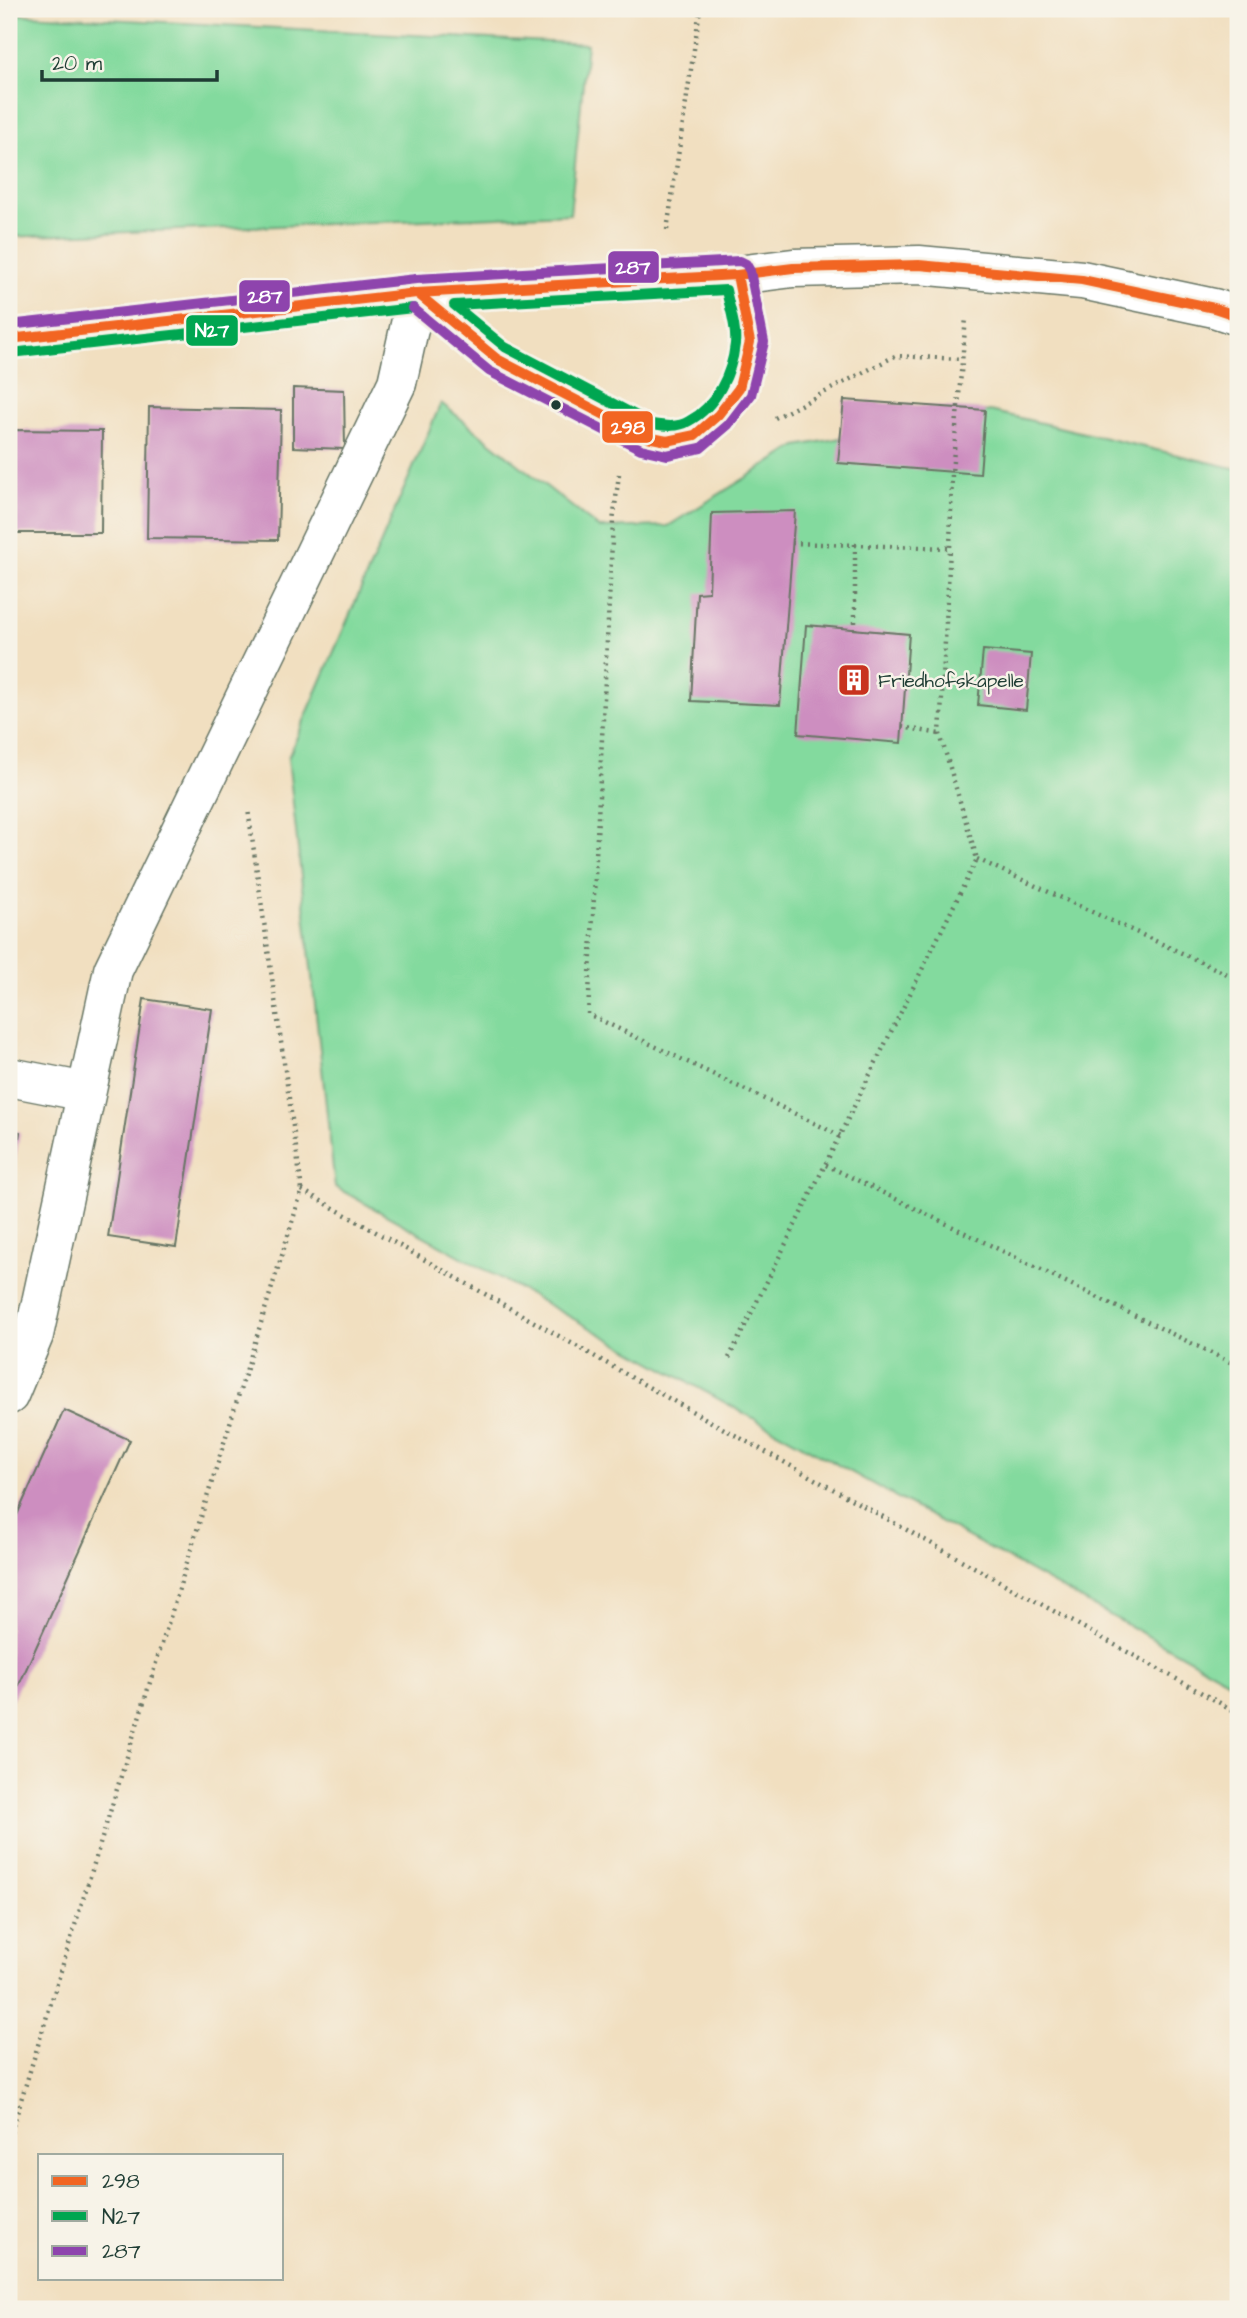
<svg xmlns="http://www.w3.org/2000/svg" width="1247" height="2318" viewBox="0 0 1247 2318" font-family="'Architects Daughter',sans-serif">
<style>
.green{fill:#83da9e;stroke:#518c69;stroke-width:2}
.building{fill:#cd8ec0}
.lines{fill:none;stroke-linecap:round;stroke-linejoin:round}
.lane-casing{stroke:#687665;stroke-width:32}
.street-casing{stroke:#687665;stroke-width:41}
.path{stroke:#687665;stroke-width:4.5;stroke-dasharray:2 5;stroke-linecap:butt}
.lane{stroke:#fff;stroke-width:30}
.street{stroke:#fff;stroke-width:38}
.bus-1-casing{stroke:#f7f3e8;stroke-width:16}
.bus-2-casing{stroke:#f7f3e8;stroke-width:16}
.bus-3-casing{stroke:#f7f3e8;stroke-width:16}
.bus-1{stroke:#f26522;stroke-width:10}
.bus-2{stroke:#00a651;stroke-width:10}
.bus-3{stroke:#8e44ad;stroke-width:10}
.bus-dot{fill:#1f3d34;stroke:#f7f3e8;stroke-width:2.5}
.labels{text-anchor:middle;stroke-width:5;stroke-linejoin:round;paint-order:stroke}
.poi-label{font-size:19px;fill:#1f3d34;stroke:#f7f3e8;text-anchor:start}
.line-badge{stroke:#f7f3e8;stroke-width:2.5}
.badge-label{font-size:19px;text-anchor:middle;font-weight:bold;fill:#fff}
</style>
<rect width="100%" height="100%" fill="#f7f3e8"/>
<filter id="ink" filterUnits="userSpaceOnUse"><feTurbulence type="fractalNoise" baseFrequency=".0143" numOctaves="2"/><feDisplacementMap in="SourceGraphic" scale="14" xChannelSelector="R" yChannelSelector="G"/><feConvolveMatrix kernelMatrix="1 2 1 2 8 2 1 2 1" color-interpolation-filters="sRGB"/></filter>
<filter id="wash" filterUnits="userSpaceOnUse"><feTurbulence type="fractalNoise" baseFrequency=".00686" numOctaves="4" result="noise"/><feDisplacementMap in="SourceGraphic" scale="28" xChannelSelector="R" yChannelSelector="G"/><feGaussianBlur stdDeviation="1.57" result="paint"/><feColorMatrix in="noise" values="0 0 0 0 0 0 0 0 0 0 0 0 0 0 0 0 0 1.4 0 .05"/><feComposite in="paint" operator="in"/></filter>
<g filter="url(#wash)">
<rect width="100%" height="100%" fill="#f1dfc0"/>
<g class="green">
<path d="M 9,14 L 587,44 L 570,214 L 9,237 Z"/>
<path d="M 441,403 L 599,528 L 668,526 L 797,446 L 990,411 L 1238,469 L 1238,1686 L 335,1187 L 288,758 Z"/>
</g>
<g id="blocks">
<g class="building">
<path d="M 293,388 L 344,390 L 345,449 L 293,447 Z"/>
<path d="M 844,400 L 985,410 L 980,474 L 838,463 Z"/>
<path d="M 149,407 L 281,410 L 278,540 L 147,538 Z"/>
<path d="M 9,430 L 102,431 L 101,533 L 9,533 Z"/>
<path d="M 795,511 L 780,705 L 691,701 L 697,593 L 709,592 L 712,513 Z"/>
<path d="M 806,625 L 909,634 L 901,743 L 798,734 Z"/>
<path d="M 983,650 L 1031,654 L 1026,710 L 978,705 Z"/>
<path d="M 144,999 L 212,1009 L 176,1247 L 108,1237 Z"/>
<path d="M 9,1130 L 20,1132 L 10,1193 L 9,1193 Z"/>
<path d="M 64,1410 L 130,1440 L 9,1707 L 9,1533 Z"/>
</g>
</g>
</g>
<g filter="url(#ink)">
<use href="#blocks" fill-opacity="0" stroke="#687665" stroke-width="2"/>
<g class="lines">
<defs>
<path id="lane" d="M 417,293 L 497,359 L 647,437 L 667,441 L 695,435 L 718,415 L 739,388 L 750,342 L 737,275"/>
<g id="street">
<path d="M 9,339 L 417,293 L 737,275 L 793,268 L 919,265 L 1082,280 L 1214,308 L 1238,316"/>
<path d="M 9,1077 L 86,1092"/>
<path d="M 9,1395 L 34,1335 L 113,970 L 397,383 L 417,293"/>
</g>
</defs>
<use href="#lane" class="lane-casing"/>
<use href="#street" class="street-casing"/>
<g class="path">
<path d="M 667,230 L 700,9"/>
<path d="M 775,418 L 895,356 L 962,359"/>
<path d="M 619,474 L 613,522 L 588,1014 L 841,1136"/>
<path d="M 792,543 L 950,548"/>
<path d="M 855,544 L 855,630"/>
<path d="M 902,727 L 940,734"/>
<path d="M 977,859 L 1238,979"/>
<path d="M 826,1165 L 1238,1366"/>
<path d="M 302,1190 L 659,1393 L 1238,1713"/>
<path d="M 729,1358 L 977,859 L 940,734 L 950,548 L 952,472 L 966,318"/>
<path d="M 1234,1651 L 1238,1641"/>
<path d="M 9,2139 L 302,1190 L 248,809"/>
</g>
<use href="#lane" class="lane"/>
<use href="#street" class="street"/>
<defs>
<g id="bus-1">
<path d="M 417,293 L 497,359 L 647,437 L 667,441 L 695,435 L 718,415 L 739,388 L 750,342 L 737,275"/>
<path d="M 9,339 L 417,293 L 737,275 L 793,268 L 919,265 L 1082,280 L 1214,308 L 1238,316"/>
</g>
<g id="bus-2">
<path d="M 726,290 C 729,306 737,327 735,344 C 732,373 716,407 689,421 C 678,428 664,426 652,424 L 505,347 L 454,305 Z"/>
<path d="M 11,353 L 413,308"/>
</g>
<g id="bus-3">
<path d="M 413,308 L 489,371 L 641,449 L 667,455 L 701,448 L 728,425 L 751,395 L 764,342 L 750,271 L 746,264 L 740,261 L 416,279"/>
<path d="M 9,325 L 416,279"/>
</g>
</defs>
<use href="#bus-1" class="bus-1-casing"/>
<use href="#bus-2" class="bus-2-casing"/>
<use href="#bus-3" class="bus-3-casing"/>
<use href="#bus-1" class="bus-1"/>
<use href="#bus-2" class="bus-2"/>
<use href="#bus-3" class="bus-3"/>
</g>
</g>
<defs>
<symbol id="building-square" viewBox="-11 -11 22 22"><rect x="-9" y="-9" width="18" height="18" rx="4" fill="#c8321e" stroke="#f7f3e8"/><path d="M-4-6H4V6H1V3H-1V6H-4ZM-2.5-4.3h1.7v1.8h-1.7ZM.8-4.3h1.7v1.8H.8ZM-2.5-1h1.7V.8h-1.7ZM.8-1h1.7V.8H.8Z" fill="#fff"/></symbol>
</defs>
<g fill-rule="evenodd">
<use href="#building-square" x="835" y="661" width="38" height="38"/>
</g>
<circle class="bus-dot" cx="556" cy="405" r="6"/>
<g class="labels">
<g class="poi-label">
<text x="878" y="687">Friedhofskapelle</text>
</g>
</g>
<g class="line-badge">
<rect x="607" y="250" width="53" height="34" rx="7" fill="#8e44ad"/>
<rect x="238" y="279" width="53" height="34" rx="7" fill="#8e44ad"/>
<rect x="185" y="314" width="54" height="33" rx="7" fill="#00a651"/>
<rect x="601" y="410" width="53" height="34" rx="7" fill="#f26522"/>
</g>
<g class="badge-label">
<text x="633" y="274">287</text>
<text x="265" y="303">287</text>
<text x="212" y="337">N27</text>
<text x="628" y="434">298</text>
</g>
<rect width="1247" height="2318" fill="none" stroke="#f7f3e8" stroke-width="35"/>
<rect x="38" y="2154" width="245" height="126" fill="#f7f3e8" stroke="#a1aaa0" stroke-width="2"/>
<rect x="52" y="2176" width="35" height="10" fill="#f26522" stroke="#a1aaa0" stroke-width="2"/>
<text x="102" y="2188" font-size="21" fill="#1f3d34">298</text>
<rect x="52" y="2211" width="35" height="10" fill="#00a651" stroke="#a1aaa0" stroke-width="2"/>
<text x="102" y="2224" font-size="21" fill="#1f3d34">N27</text>
<rect x="52" y="2246" width="35" height="10" fill="#8e44ad" stroke="#a1aaa0" stroke-width="2"/>
<text x="102" y="2258" font-size="21" fill="#1f3d34">287</text>
<path d="M42 70v10h175v-10" fill="none" stroke="#1f3d34" stroke-width="3.5"/>
<text x="52" y="70" font-size="21" fill="#1f3d34" stroke="#f7f3e8" stroke-width="5" paint-order="stroke">20 m</text>
</svg>
